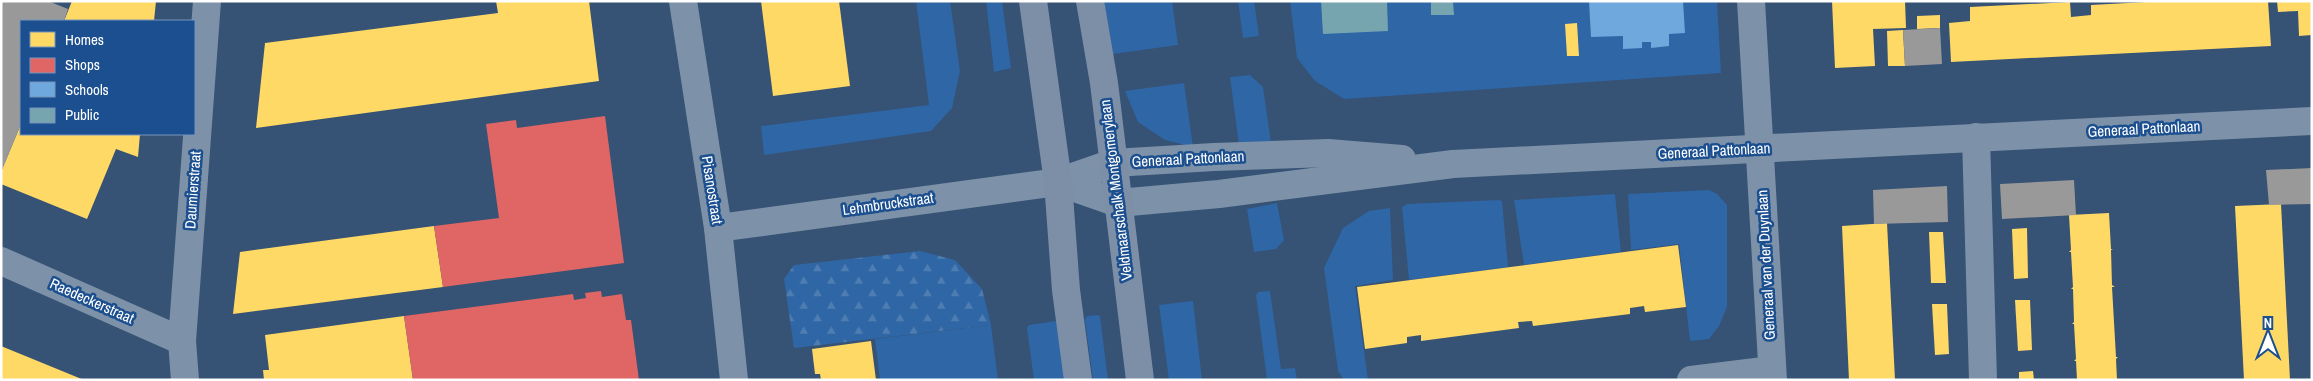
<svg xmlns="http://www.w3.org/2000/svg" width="2313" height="381" viewBox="0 0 2313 381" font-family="'Archivo Narrow',sans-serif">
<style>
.grass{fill:#2f66a5}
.forest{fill:url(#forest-firs)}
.homes{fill:#ffd966}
.shops{fill:#e06666}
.schools{fill:#6fa8dc}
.public{fill:#76a5af}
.industry{fill:#999}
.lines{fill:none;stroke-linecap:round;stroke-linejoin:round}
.minor{stroke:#7d92a8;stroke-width:28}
.major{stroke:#7d8ea7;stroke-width:28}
.labels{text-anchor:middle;stroke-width:5;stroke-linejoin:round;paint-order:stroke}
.street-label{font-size:15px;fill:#fff;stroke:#1b4f8f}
</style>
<defs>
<pattern id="forest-firs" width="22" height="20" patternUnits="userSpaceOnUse" patternTransform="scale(1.25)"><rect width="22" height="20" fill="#2f66a5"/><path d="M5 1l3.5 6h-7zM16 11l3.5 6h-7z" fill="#4e7db2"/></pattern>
</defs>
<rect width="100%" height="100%" fill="#365274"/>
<g class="grass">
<path d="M 916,1 L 950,1 L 960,71 L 952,108 L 931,131 L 764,155 L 761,126 L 929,105 Z"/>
<path d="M 986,1 L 1002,1 L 1011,68 L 994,72 Z"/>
<path d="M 1104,1 L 1172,1 L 1178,45 L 1113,54 Z"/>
<path d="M 1238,1 L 1254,1 L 1259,36 L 1243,38 Z"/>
<path d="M 1290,1 L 1717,1 L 1721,73 L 1344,99 L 1315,81 L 1297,58 Z"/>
<path d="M 1250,75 L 1263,87 L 1271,143 L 1239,145 L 1230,77 Z"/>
<path d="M 1184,83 L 1193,147 L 1165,140 L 1138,122 L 1125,91 Z"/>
<path d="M 1709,190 L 1717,194 L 1727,205 L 1727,307 L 1719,326 L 1709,339 L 1690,341 L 1679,244 L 1631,250 L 1628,194 Z"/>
<path d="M 1615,194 L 1621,252 L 1524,265 L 1514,200 Z"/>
<path d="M 1499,200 L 1502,201 L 1508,267 L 1409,280 L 1402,207 L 1407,204 Z"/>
<path d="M 1277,203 L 1284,240 L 1276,249 L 1254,252 L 1247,209 Z"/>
<path d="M 1390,208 L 1393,280 L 1355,286 L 1368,380 L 1344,380 L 1338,371 L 1324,268 L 1343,228 L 1369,211 Z"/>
<path d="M 1270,291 L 1281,369 L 1295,368 L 1297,380 L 1267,380 L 1256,295 L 1258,292 Z"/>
<path d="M 1193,301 L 1202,380 L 1169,380 L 1159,305 Z"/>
<path d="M 1097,315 L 1100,316 L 1108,380 L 1093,380 L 1085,320 L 1087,316 Z"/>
<path d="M 1056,321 L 1059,324 L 1067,380 L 1034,380 L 1027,328 L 1029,325 Z"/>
<path d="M 991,325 L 998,380 L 880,380 L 875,339 Z"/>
</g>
<path class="forest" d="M 920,251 L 955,260 L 982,289 L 991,325 L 794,348 L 784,279 L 794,265 Z"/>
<g class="homes">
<path d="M 72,1 L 156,1 L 154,21 L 64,21 Z"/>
<path d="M 496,1 L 589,1 L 599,81 L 256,128 L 265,43 L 498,13 Z"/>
<path d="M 761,1 L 839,1 L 850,86 L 773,96 Z"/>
<path d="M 1832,1 L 1905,1 L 1906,28 L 1873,29 L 1875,66 L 1835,68 Z"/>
<path d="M 2165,1 L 2268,1 L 2271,46 L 1951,62 L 1949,23 L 1970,21 L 1970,7 L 2070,2 L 2071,17 L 2091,15 L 2091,5 Z"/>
<path d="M 2277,1 L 2312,1 L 2312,35 L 2299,36 L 2298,11 L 2278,12 Z"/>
<path d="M 1940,15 L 1940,28 L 1917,29 L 1917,16 Z"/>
<path d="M 1577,23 L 1579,56 L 1567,56 L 1565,24 Z"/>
<path d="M 1903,30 L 1905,66 L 1888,66 L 1887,31 Z"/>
<path d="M 21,124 L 21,134 L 140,134 L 138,157 L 116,149 L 87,219 L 1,184 L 1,172 Z"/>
<path d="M 2281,204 L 2290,380 L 2244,380 L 2235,206 Z"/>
<path d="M 2109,213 L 2111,249 L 2113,250 L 2111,250 L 2112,285 L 2115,287 L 2112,287 L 2116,357 L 2118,357 L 2116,359 L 2117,380 L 2077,380 L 2076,361 L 2074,361 L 2076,359 L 2074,324 L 2072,324 L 2074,322 L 2073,289 L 2071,289 L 2073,287 L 2071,252 L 2069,252 L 2071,250 L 2069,215 Z"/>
<path d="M 1887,223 L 1895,380 L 1849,380 L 1842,226 Z"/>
<path d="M 434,226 L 443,287 L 233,314 L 240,252 Z"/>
<path d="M 2027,228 L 2028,278 L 2014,279 L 2012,229 Z"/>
<path d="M 1929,232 L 1943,232 L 1946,283 L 1931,283 Z"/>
<path d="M 1678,245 L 1686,307 L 1645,312 L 1644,306 L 1630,308 L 1630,314 L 1533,326 L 1532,321 L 1518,322 L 1519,328 L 1421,341 L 1421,335 L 1407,337 L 1407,343 L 1365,349 L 1357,287 Z"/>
<path d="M 2015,300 L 2030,300 L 2032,350 L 2018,351 Z"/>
<path d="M 1932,304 L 1947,304 L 1949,354 L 1935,355 Z"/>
<path d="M 404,316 L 413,380 L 264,380 L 263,370 L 269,370 L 265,335 Z"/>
<path d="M 871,341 L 876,380 L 821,380 L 820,374 L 815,374 L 812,349 Z"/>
<path d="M 1,346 L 84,380 L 1,380 Z"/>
<path d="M 2033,371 L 2034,380 L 2019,380 L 2019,372 Z"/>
</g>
<g class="shops">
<path d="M 605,116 L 624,263 L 443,287 L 434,226 L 499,218 L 486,124 L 516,120 L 517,128 Z"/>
<path d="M 601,291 L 602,297 L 622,294 L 626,320 L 631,320 L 639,380 L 413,380 L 404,316 L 573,294 L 574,300 L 586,298 L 585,293 Z"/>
</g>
<path class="schools" d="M 1589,1 L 1683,1 L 1685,33 L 1669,34 L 1669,46 L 1651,48 L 1651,42 L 1642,42 L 1642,48 L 1623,49 L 1623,36 L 1591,37 Z"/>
<g class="public">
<path d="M 1321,1 L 1387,1 L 1388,31 L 1323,34 Z"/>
<path d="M 1431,1 L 1453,1 L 1454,15 L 1431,15 Z"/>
</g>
<g class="industry">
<path d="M 1,1 L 48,1 L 68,9 L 64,21 L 21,21 L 21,124 L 1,172 Z"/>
<path d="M 1940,28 L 1942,64 L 1905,66 L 1903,30 Z"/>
<path d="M 2312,168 L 2312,204 L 2269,205 L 2266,170 Z"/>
<path d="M 2074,180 L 2076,215 L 2002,219 L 2000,184 Z"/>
<path d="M 1947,186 L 1948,222 L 1874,224 L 1873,190 Z"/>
</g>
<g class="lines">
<g class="minor">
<path d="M 683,1 L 718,228 L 734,380"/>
<path d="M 1751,1 L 1773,380"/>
<path d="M 1976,137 L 1983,380"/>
<path d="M 1058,182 L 1118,203 L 1219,194 L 1453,164 L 2312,121"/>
<path d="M 718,228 L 1058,182 L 1113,163 L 1214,157 L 1328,153 L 1402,159"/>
<path d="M 1,261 L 182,341"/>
<path d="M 185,380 L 182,341 L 207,1"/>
<path d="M 1691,380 L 1772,370"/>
</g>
<g class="major">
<path d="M 1033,1 L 1058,182 L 1066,290 L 1078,380"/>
<path d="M 1090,1 L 1104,83 L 1140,380"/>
</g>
</g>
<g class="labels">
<g class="street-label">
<text transform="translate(2144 129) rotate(-3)" y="5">Generaal Pattonlaan</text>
<text transform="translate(1714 151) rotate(-3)" y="5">Generaal Pattonlaan</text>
<text transform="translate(1188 159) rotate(-3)" y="5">Generaal Pattonlaan</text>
<text transform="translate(193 190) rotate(-86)" y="5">Daumierstraat</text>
<text transform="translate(712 190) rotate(81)" y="5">Pisanostraat</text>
<text transform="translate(1116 190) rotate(-97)" y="5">Veldmaarschalk Montgomerylaan</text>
<text transform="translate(888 204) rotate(-8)" y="5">Lehmbruckstraat</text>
<text transform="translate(1766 265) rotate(-93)" y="5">Generaal van der Duynlaan</text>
<text transform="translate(92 301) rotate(24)" y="5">Raedeckerstraat</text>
</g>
</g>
<rect width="2313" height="381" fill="none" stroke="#ffffff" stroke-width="5"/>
<rect x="20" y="20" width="175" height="115" fill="#1b4f8f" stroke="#7695bc"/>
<rect x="30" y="32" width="25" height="15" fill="#ffd966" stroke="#7695bc"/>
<text x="65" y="45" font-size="15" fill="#ffffff">Homes</text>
<rect x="30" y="58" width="25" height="15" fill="#e06666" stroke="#7695bc"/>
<text x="65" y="70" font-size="15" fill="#ffffff">Shops</text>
<rect x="30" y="82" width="25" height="15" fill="#6fa8dc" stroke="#7695bc"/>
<text x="65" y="95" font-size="15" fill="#ffffff">Schools</text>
<rect x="30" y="108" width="25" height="15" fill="#76a5af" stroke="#7695bc"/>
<text x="65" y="120" font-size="15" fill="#ffffff">Public</text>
<g transform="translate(2268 336)" stroke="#1b4f8f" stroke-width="4" paint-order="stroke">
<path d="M0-4L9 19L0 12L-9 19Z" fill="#ffffff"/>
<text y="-8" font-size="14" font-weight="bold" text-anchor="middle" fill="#ffffff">N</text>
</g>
</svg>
